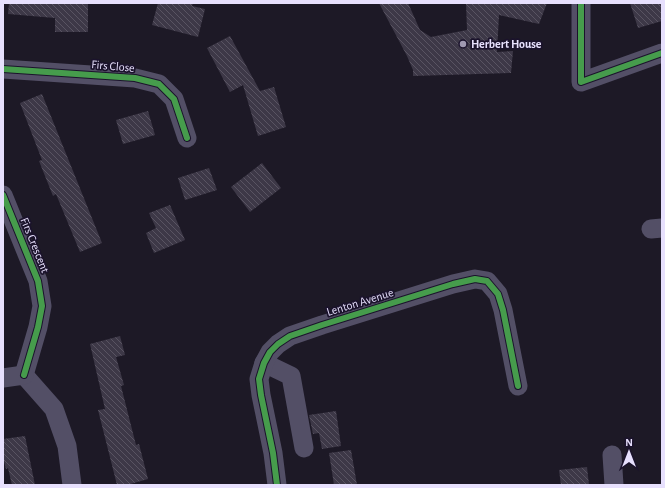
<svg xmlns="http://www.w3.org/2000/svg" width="665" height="488" viewBox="0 0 665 488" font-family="'Alegreya Sans',sans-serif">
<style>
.building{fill:url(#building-back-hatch)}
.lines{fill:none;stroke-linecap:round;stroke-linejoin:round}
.minor{stroke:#534f66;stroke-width:19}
.cycleway-casing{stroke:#1b132c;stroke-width:8}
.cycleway{stroke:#469c4c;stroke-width:6}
.poi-dot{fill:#a09ab2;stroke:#1b132c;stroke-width:1.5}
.labels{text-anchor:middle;stroke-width:3.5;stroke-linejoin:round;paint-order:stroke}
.poi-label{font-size:12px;font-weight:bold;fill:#e7e0fd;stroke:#1b132c;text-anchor:start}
.street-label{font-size:12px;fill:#e7e0fd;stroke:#1b132c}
</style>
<defs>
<pattern id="building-back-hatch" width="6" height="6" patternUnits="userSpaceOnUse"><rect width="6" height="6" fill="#3d3847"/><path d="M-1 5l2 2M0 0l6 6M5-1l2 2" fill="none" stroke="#595462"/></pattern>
</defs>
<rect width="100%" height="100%" fill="#1d1926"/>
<g class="building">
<path d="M 9,3 L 88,3 L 88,32 L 55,32 L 55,18 L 8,14 Z"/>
<path d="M 158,3 L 193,3 L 192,6 L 205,9 L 198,37 L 152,25 Z"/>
<path d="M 379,3 L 408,3 L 420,30 L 431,37 L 467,30 L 466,3 L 547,3 L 539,24 L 499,15 L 497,52 L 513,51 L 511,73 L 413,76 L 413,70 L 407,56 Z"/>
<path d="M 630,3 L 662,3 L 662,21 L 638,28 Z"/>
<path d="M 230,36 L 260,91 L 274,87 L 286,127 L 258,136 L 243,85 L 230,92 L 207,48 Z"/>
<path d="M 42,94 L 102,243 L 80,252 L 56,194 L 53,196 L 39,161 L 42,160 L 20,103 Z"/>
<path d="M 148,111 L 155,135 L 123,144 L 116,120 Z"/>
<path d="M 262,163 L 281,188 L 250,212 L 231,187 Z"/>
<path d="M 209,168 L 217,190 L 185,200 L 178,178 Z"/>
<path d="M 170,205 L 185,240 L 154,253 L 146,233 L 156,228 L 149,213 Z"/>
<path d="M 120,336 L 125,355 L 116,357 L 124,385 L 121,386 L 136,445 L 139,444 L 148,479 L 127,485 L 117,485 L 98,410 L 105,409 L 90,344 Z"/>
<path d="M 336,411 L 341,446 L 322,449 L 319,433 L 313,434 L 309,415 Z"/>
<path d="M 25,436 L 35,485 L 12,485 L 8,468 L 6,469 L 3,458 L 3,439 Z"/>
<path d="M 351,450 L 357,485 L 334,485 L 329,453 Z"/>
<path d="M 587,467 L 589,485 L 561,485 L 559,470 Z"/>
</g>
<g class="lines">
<g class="minor">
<path d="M 581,3 L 581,82 L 662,53"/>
<path d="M 3,69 L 135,78 L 159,84 L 174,99 L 187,138"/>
<path d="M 3,195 L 38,281 L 42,306 L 38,327 L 24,375"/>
<path d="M 651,229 L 662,228"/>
<path d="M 264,363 L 291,376 L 304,448"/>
<path d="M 24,375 L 54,409 L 67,446 L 72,485"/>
<path d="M 3,378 L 24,375"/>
<path d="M 612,455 L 614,485"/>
<path d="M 277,485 L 273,453 L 261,395 L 259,379 L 264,363 L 270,352 L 278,344 L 290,336 L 322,325 L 453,284 L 475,279 L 487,281 L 498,294 L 503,310 L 518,386"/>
</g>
<defs>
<g id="cycleway">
<path d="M 581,3 L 581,82 L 662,53"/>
<path d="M 3,69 L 135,78 L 159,84 L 174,99 L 187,138"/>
<path d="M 3,195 L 38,281 L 42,306 L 38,327 L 24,375"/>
<path d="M 277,485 L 273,453 L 261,395 L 259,379 L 264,363 L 270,352 L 278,344 L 290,336 L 322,325 L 453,284 L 475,279 L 487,281 L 498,294 L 503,310 L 518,386"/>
</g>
</defs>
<use href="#cycleway" class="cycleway-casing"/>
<use href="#cycleway" class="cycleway"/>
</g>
<circle class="poi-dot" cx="463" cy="44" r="4"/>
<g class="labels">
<g class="poi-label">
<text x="471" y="48">Herbert House</text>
</g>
<g class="street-label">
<text transform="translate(113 66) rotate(5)" y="4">Firs Close</text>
<text transform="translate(35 245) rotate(68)" y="4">Firs Crescent</text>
<text transform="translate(360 302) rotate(-17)" y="4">Lenton Avenue</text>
</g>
</g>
<rect width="665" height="488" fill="none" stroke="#e7e0fd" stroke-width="8"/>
<g transform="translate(629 452)" stroke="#1b132c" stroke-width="3" paint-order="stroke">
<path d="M0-3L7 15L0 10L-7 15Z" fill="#e7e0fd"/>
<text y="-6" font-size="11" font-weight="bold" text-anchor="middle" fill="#e7e0fd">N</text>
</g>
</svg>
